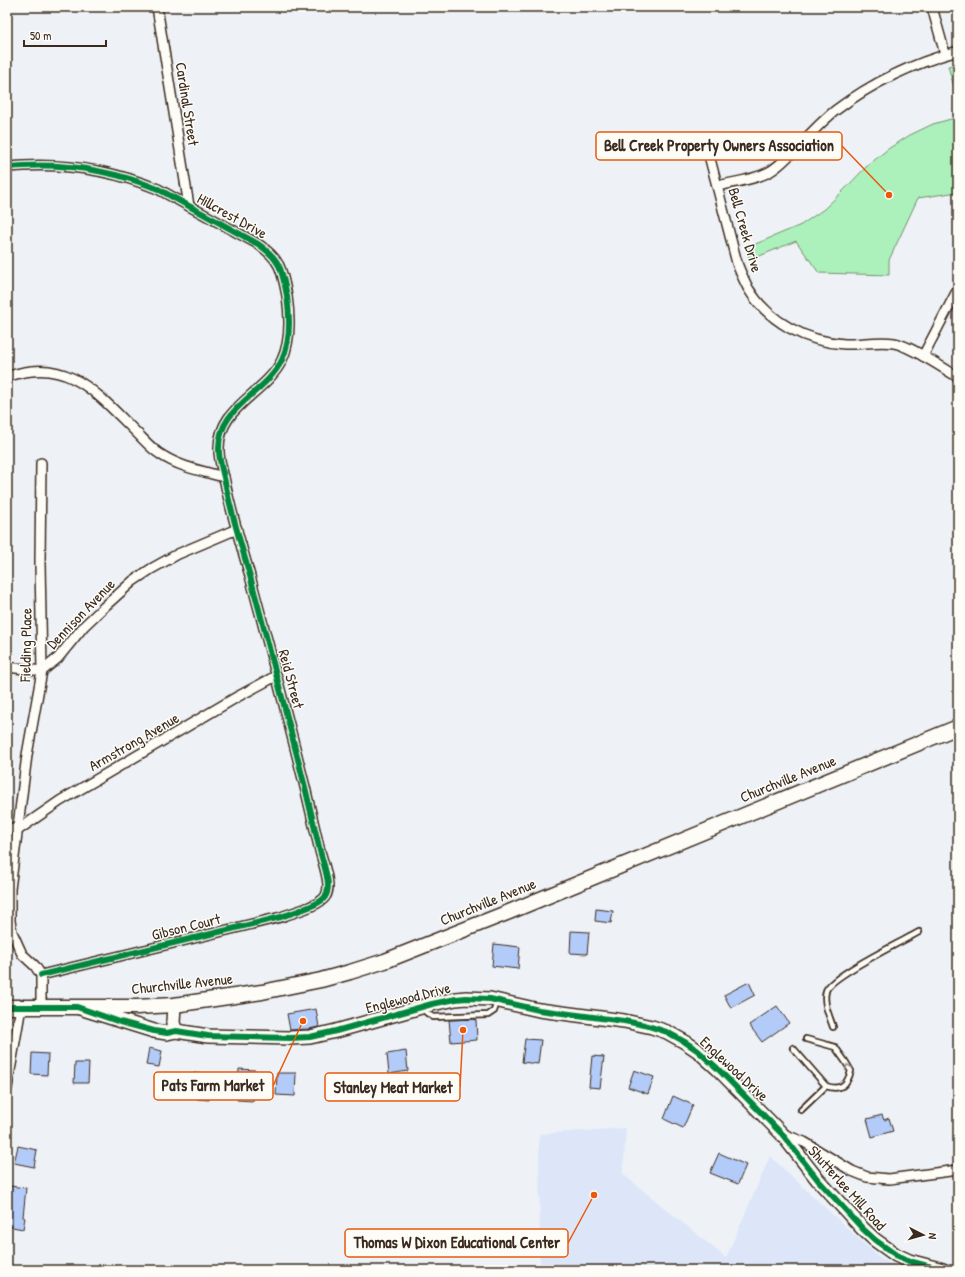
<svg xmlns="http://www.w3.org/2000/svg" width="965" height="1277" viewBox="0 0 965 1277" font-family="'Patrick Hand',sans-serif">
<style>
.built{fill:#dce6f8}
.green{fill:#acf1bb;stroke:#748e6c}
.building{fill:#b2cbf9;stroke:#3b2a1e}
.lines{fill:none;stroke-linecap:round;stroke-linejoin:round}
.lane-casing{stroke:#3b2a1e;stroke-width:8}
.street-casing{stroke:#3b2a1e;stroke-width:12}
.secondary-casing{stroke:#3b2a1e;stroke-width:16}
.primary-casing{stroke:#3b2a1e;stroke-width:17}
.lane{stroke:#fdfcf7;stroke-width:4.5}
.street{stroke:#fdfcf7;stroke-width:9}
.secondary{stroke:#fdfcf7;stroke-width:13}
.primary{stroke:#fdfcf7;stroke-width:14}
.cycleway-casing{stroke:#fdfcf7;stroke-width:8}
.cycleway{stroke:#00873e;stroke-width:6}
.oneway{stroke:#9c938a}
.labels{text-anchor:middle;stroke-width:3;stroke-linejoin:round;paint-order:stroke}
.street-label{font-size:15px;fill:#3b2a1e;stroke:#fdfcf7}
.leader{fill:none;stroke:#e8590c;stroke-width:1.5}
.callout-dot{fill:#e8590c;stroke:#fdfcf7;stroke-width:1.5}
.callout{fill:#fdfcf7;stroke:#e8590c;stroke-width:1.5}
.callout-label{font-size:16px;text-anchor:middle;font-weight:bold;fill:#3b2a1e}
</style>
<rect width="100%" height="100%" fill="#eef2f7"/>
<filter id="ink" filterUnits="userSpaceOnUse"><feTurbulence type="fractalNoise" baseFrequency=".025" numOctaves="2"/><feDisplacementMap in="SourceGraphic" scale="8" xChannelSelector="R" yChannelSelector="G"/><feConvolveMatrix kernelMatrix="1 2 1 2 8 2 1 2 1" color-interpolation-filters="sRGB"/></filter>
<g filter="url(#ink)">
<path class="built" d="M 626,1128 L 623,1174 L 726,1258 L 770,1156 L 862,1242 L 882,1259 L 902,1270 L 540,1270 L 539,1134 Z"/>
<g class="green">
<path d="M 958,64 L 958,101 L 948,66 Z"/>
<path d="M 958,117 L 958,192 L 918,198 L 889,260 L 889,275 L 819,273 L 796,241 L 750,260 L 746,248 L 801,225 L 824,209 L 842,192 L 866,167 L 888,149 L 910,135 L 933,124 Z"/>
</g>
<g class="building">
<path d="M 596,909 L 613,911 L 611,923 L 595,921 Z"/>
<path d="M 571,931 L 589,932 L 587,954 L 570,953 Z"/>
<path d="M 494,944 L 520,947 L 518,969 L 492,966 Z"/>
<path d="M 749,982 L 755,995 L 731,1008 L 724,995 Z"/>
<path d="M 777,1006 L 789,1023 L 762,1042 L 749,1025 Z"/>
<path d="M 316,1009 L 319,1027 L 309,1029 L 290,1030 L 287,1014 Z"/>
<path d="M 476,1019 L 477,1040 L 451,1042 L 449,1020 Z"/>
<path d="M 525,1039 L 541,1040 L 538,1064 L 522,1062 Z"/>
<path d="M 149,1048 L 162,1051 L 159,1067 L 146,1065 Z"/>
<path d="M 406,1051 L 408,1071 L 389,1074 L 387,1054 Z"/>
<path d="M 32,1053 L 48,1054 L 47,1075 L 31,1074 Z"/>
<path d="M 592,1056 L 604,1057 L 600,1088 L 589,1087 Z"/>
<path d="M 75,1063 L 89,1063 L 88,1083 L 74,1083 Z"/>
<path d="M 239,1069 L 255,1070 L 253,1101 L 237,1100 Z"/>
<path d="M 634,1070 L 654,1077 L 648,1094 L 628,1087 Z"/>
<path d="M 167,1073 L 193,1078 L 194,1073 L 212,1076 L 209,1100 L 197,1099 L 198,1095 L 175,1091 L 174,1094 L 163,1092 Z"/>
<path d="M 277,1073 L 296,1073 L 295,1096 L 276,1095 Z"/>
<path d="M 673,1096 L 693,1105 L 683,1128 L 664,1119 Z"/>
<path d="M 882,1115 L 884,1120 L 889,1118 L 893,1131 L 872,1137 L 867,1119 Z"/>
<path d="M 18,1146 L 37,1150 L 34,1167 L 14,1163 Z"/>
<path d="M 719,1153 L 746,1165 L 738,1184 L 710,1173 Z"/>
<path d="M 10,1186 L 26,1188 L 23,1217 L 25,1218 L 23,1229 L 7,1226 L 7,1210 Z"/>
</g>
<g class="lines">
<defs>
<g id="lane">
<path d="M 423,1008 L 427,1013 L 433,1017 L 488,1015 L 494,1011 L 497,1002"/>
<path d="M 833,1027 C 829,1015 823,1003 826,991 C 830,976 903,941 919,932"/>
<path d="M 793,1048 L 826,1086 C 841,1091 847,1085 851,1071 L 845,1061 L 835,1047 L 806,1039"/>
<path d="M 801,1110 L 826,1086"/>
</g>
<g id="street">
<path d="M 157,7 L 189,206"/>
<path d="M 932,7 L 945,54"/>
<path d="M 710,159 L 737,263 C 740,272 744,280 748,288 C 768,322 807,342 845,344 C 861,345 877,340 894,343 C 911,346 941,367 958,377"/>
<path d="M 7,167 C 58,162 110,169 158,189 L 258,244 C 280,259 282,269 287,296 C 290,317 291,341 282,360 C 265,395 217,406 219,451 C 219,461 223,472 225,482 C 231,513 241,544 250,576 C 269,646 287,716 305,787 C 310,808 315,829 320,851 C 323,862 327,873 328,884 C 328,889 328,893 325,897 C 319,906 291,913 281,917 L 41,975"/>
<path d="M 717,186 C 734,182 754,180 769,172 C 780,166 788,156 797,148 C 809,135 822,121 836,110 C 873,82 914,63 958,51"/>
<path d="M 923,356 L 958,289"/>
<path d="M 7,377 C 68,354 99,396 138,434 C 145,441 152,449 160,454 C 179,467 202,471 224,477"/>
<path d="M 41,463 L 40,563 L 42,671 L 27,755 L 10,889 L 10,921 L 12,932 L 22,954 L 35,966 L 41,975 L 41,1006"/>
<path d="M 7,667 L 42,671 L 58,658 L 84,626 L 104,607 L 133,581 L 151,569 L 178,554 L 237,529"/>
<path d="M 7,827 L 18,830 L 60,801 L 237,697 L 276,676"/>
<path d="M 7,1088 L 21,1007"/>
<path d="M 783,1134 L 804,1142 L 852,1171 L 867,1177 L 889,1179 L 958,1170"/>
</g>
<g id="secondary">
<path d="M 174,1005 L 173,1023 L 176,1031"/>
<path d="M 80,1008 L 154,1031 L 167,1033 L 176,1031 L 208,1036 L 290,1038 L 310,1037 L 336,1031 L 432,1004 L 456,999 L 466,998 L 490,999 L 539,1010 L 624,1021 L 652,1027 L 667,1032 L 685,1042 L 697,1050 L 717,1068 L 782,1134 L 818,1180 L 863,1229 L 875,1240 L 896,1255 L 909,1261 L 943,1270"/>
</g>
<path id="primary" d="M 7,1007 L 136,1007 L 174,1005 L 262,992 L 321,980 L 350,972 L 385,961 L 509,912 L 958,727"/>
</defs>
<use href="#lane" class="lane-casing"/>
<use href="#street" class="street-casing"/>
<use href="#secondary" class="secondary-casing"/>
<use href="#primary" class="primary-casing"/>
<use href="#lane" class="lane"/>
<use href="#street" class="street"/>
<use href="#secondary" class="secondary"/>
<use href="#primary" class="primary"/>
<defs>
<g id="cycleway">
<path d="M 7,167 C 58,162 110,169 158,189 L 258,244 C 280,259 282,269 287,296 C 290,317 291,341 282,360 C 265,395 217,406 219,451 C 219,461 223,472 225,482 C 231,513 241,544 250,576 C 269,646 287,716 305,787 C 310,808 315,829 320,851 C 323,862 327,873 328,884 C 328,889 328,893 325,897 C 319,906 291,913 281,917 L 41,975"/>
<path d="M 7,1007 L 77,1007 L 120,1022 L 154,1031 L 167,1033 L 176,1031 L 208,1036 L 290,1038 L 310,1037 L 336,1031 L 432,1004 L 456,999 L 466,998 L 490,999 L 539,1010 L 624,1021 L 645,1025 L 667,1032 L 685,1042 L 697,1050 L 717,1068 L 782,1134 L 818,1180 L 863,1229 L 875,1240 L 896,1255 L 909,1261 L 943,1270"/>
</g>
</defs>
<use href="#cycleway" class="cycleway-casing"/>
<use href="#cycleway" class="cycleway"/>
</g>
<defs><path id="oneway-chevron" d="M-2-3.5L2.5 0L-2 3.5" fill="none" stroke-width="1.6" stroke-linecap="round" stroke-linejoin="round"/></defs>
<use class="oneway" href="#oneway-chevron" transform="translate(848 1067) rotate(-111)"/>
</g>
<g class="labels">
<g class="street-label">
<text transform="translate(187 104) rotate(81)" y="5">Cardinal Street</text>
<text transform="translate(232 216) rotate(29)" y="5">Hillcrest Drive</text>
<text transform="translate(745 230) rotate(74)" y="5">Bell Creek Drive</text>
<text transform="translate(81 614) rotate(-46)" y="5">Dennison Avenue</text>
<text transform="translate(26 645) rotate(-89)" y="5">Fielding Place</text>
<text transform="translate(291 679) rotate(75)" y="5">Reid Street</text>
<text transform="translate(134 742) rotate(-30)" y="5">Armstrong Avenue</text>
<text transform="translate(788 779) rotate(-22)" y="5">Churchville Avenue</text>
<text transform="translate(488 902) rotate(-22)" y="5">Churchville Avenue</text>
<text transform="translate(186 927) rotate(-14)" y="5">Gibson Court</text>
<text transform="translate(182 984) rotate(-6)" y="5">Churchville Avenue</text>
<text transform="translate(408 998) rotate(-14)" y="5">Englewood Drive</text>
<text transform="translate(734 1069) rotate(43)" y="5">Englewood Drive</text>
<text transform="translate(847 1188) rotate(48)" y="5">Shutterlee Mill Road</text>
</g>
</g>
<path class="leader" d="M889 195L842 146M303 1021L273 1086M463 1030L460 1087M594 1195L568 1243"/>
<g class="callout-dot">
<circle cx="889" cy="195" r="4"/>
<circle cx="303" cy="1021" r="4"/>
<circle cx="463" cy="1030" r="4"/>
<circle cx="594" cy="1195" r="4"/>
</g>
<g class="callout">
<rect x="596" y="132" width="246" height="28" rx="4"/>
<rect x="154" y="1072" width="119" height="28" rx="4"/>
<rect x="325" y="1073" width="135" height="28" rx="4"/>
<rect x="345" y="1229" width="223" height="28" rx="4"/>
</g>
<g class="callout-label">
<text x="719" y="151">Bell Creek Property Owners Association</text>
<text x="213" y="1091">Pats Farm Market</text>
<text x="393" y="1093">Stanley Meat Market</text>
<text x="457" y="1248">Thomas W Dixon Educational Center</text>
</g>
<rect width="965" height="1277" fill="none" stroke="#fdfcf7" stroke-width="24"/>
<rect x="12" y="12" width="941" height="1253" fill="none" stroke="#3b2a1e" stroke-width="1.5" filter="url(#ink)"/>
<g transform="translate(923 1235) rotate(96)" stroke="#fdfcf7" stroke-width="3" paint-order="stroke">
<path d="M0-3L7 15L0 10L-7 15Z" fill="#3b2a1e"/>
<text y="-6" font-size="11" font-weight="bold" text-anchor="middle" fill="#3b2a1e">N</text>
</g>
<path d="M24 40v6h82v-6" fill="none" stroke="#3b2a1e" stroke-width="2"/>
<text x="30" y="40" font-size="12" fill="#3b2a1e" stroke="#fdfcf7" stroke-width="3" paint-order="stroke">50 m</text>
</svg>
